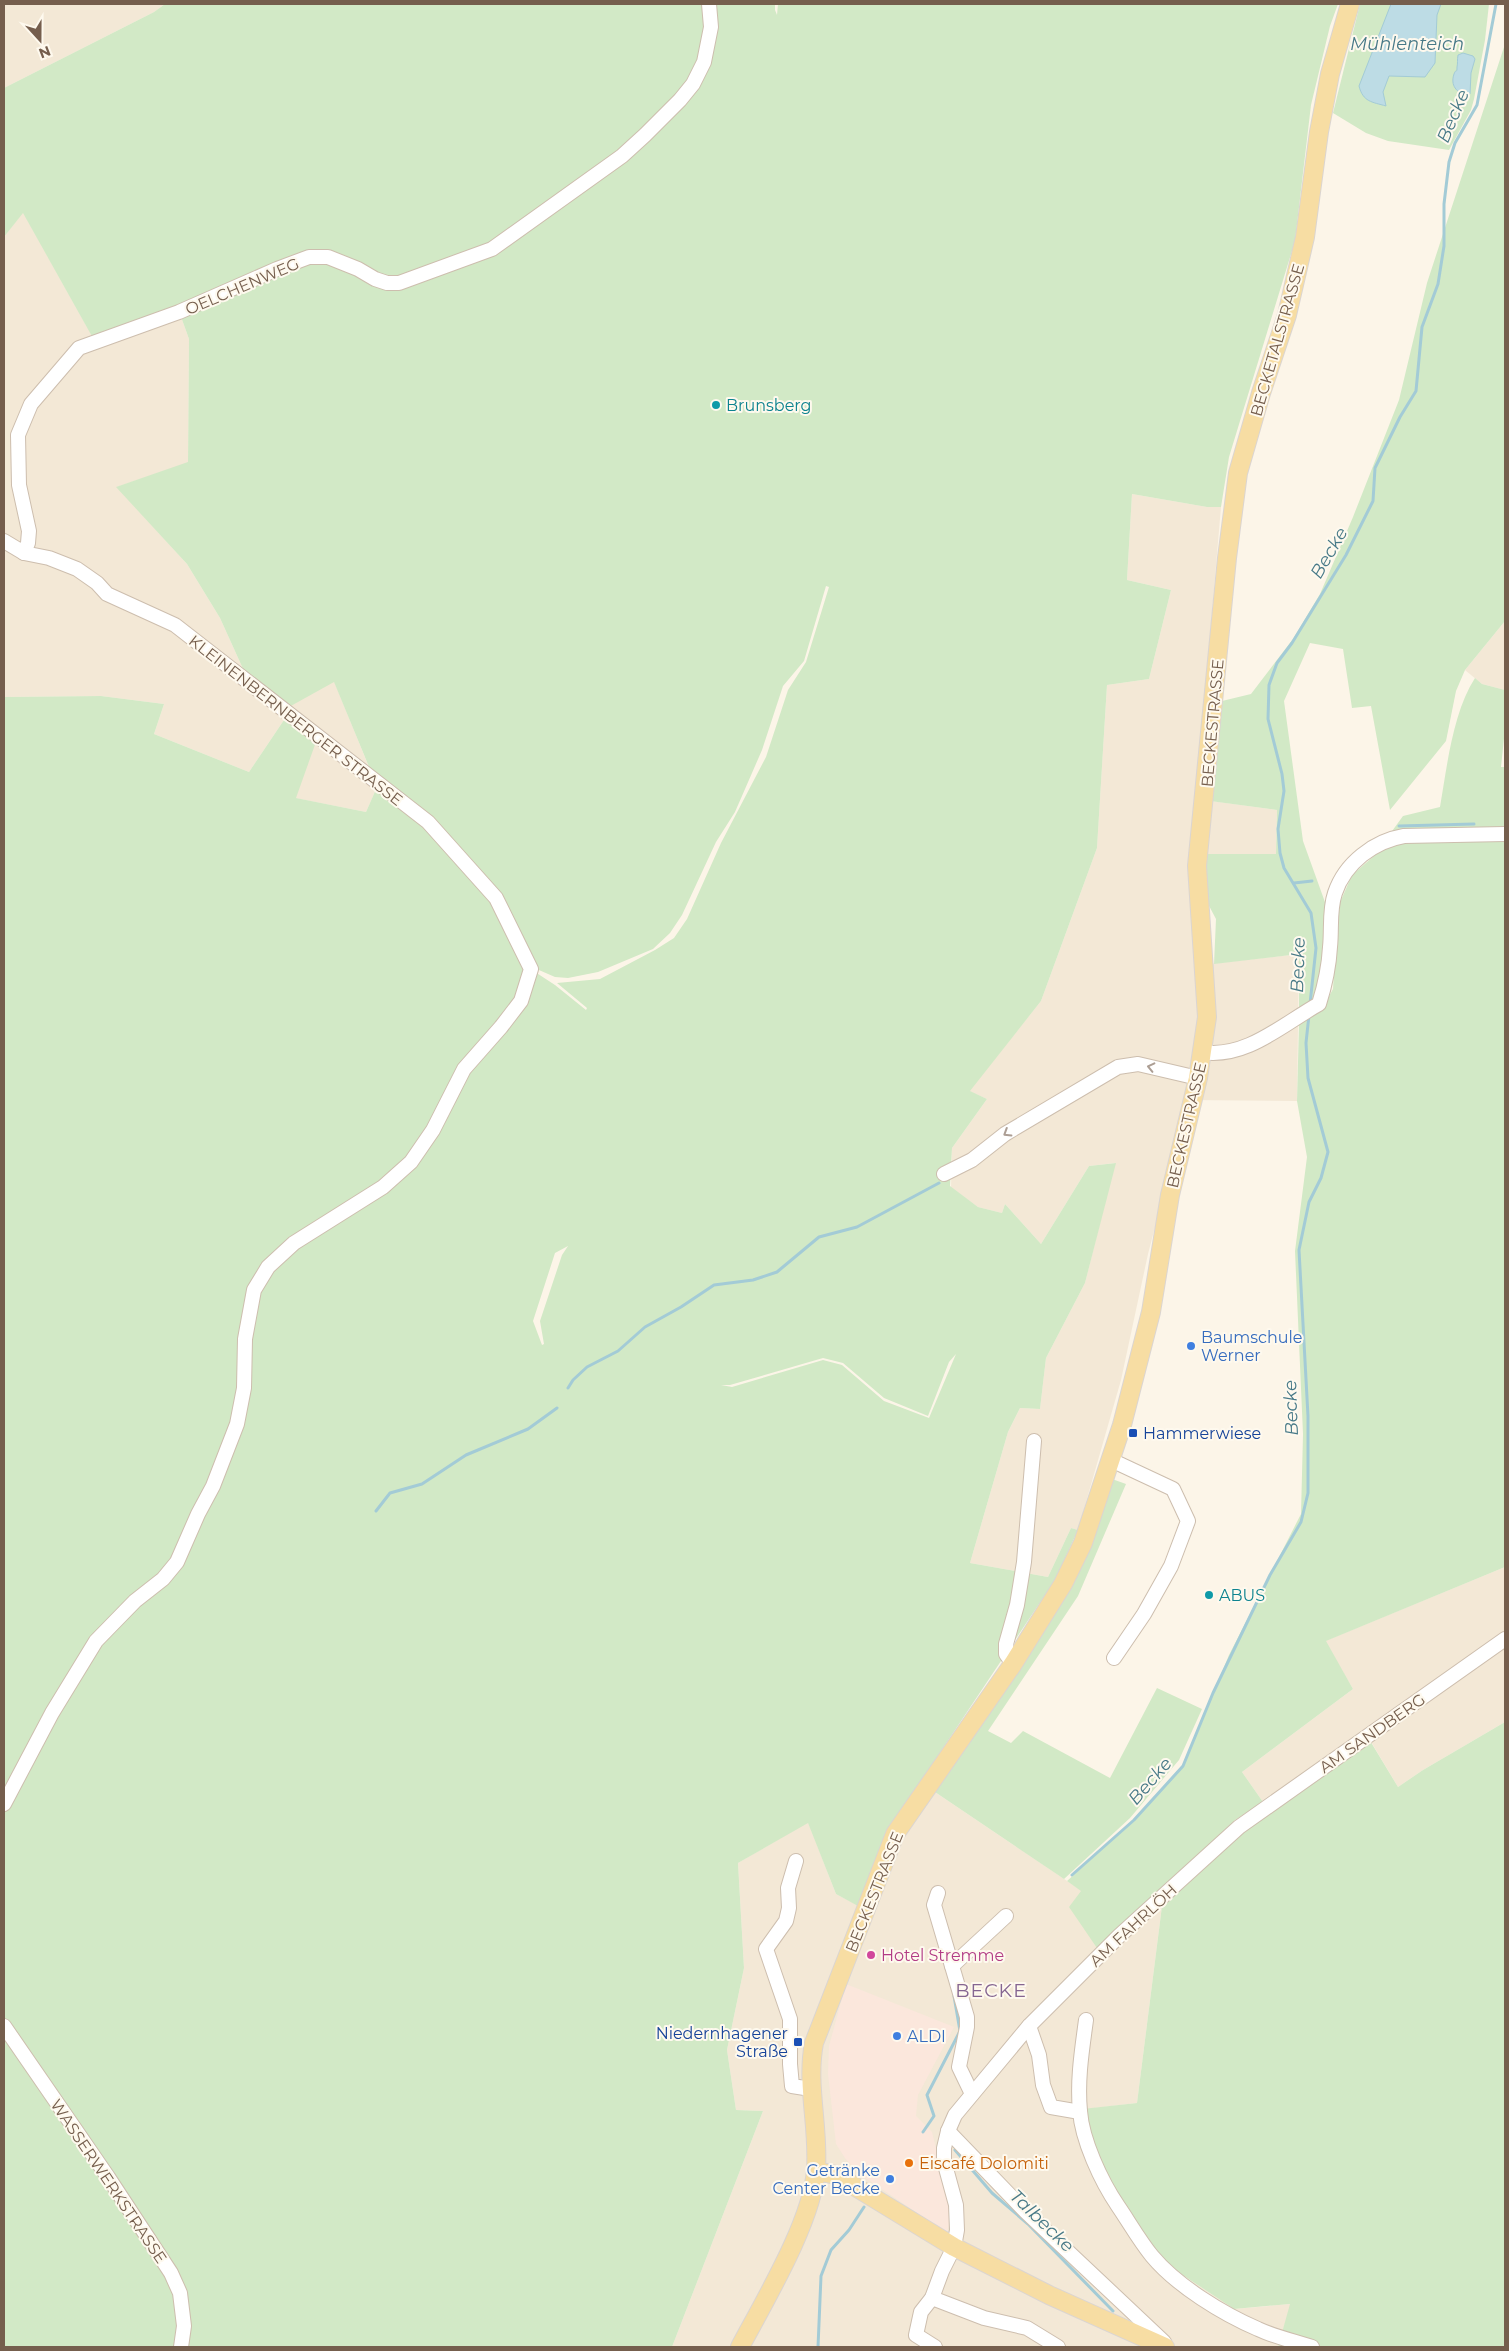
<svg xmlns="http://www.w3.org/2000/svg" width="1509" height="2351" viewBox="0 0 1509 2351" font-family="Montserrat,sans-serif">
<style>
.residential{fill:#f3e8d6}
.commercial{fill:#fbe7dc}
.green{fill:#d2e9c6;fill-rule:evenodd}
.water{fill:#bddce5;stroke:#a3cbd6}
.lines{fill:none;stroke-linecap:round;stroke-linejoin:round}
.stream{stroke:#a3cbd6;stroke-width:3}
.minor-casing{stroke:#cdbeae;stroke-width:16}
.major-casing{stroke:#dbd5d1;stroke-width:20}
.minor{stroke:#fff;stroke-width:14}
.major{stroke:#f7dda3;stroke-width:18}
.oneway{stroke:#ac9e94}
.culture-dot{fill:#0f9aa8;stroke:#fef9ee;stroke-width:2}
.shop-dot{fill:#3f7fe0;stroke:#fef9ee;stroke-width:2}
.transit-dot{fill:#1a4fb4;stroke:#fef9ee;stroke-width:2}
.hotel-dot{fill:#d1479c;stroke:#fef9ee;stroke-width:2}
.food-dot{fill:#e8710a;stroke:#fef9ee;stroke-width:2}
.labels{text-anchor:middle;stroke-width:4;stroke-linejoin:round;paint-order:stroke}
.street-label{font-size:16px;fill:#755e4d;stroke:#fef9ee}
.culture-label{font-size:16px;fill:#0d838f;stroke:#fef9ee;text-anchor:start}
.shop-label{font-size:16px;fill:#366cbe;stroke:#fef9ee;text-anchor:start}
.transit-label{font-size:16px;fill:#164399;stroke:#fef9ee;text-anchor:start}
.hotel-label{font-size:16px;fill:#b23c85;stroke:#fef9ee;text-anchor:start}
.food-label{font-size:16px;fill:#c56008;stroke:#fef9ee;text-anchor:start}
.water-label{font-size:18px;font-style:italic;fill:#477987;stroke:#fef9ee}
.quarter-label{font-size:19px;letter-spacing:1px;fill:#856591;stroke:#fef9ee}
</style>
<rect width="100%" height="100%" fill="#fcf5e8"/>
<g class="residential">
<path d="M 4,4 L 165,4 L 154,12 L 4,88 Z"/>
<path d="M 23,212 L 96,343 L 180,314 L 189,339 L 188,463 L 117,487 L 187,564 L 220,618 L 244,671 L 334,681 L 377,787 L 366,812 L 295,798 L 318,734 L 286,717 L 249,772 L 154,734 L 164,704 L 101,696 L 4,697 L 4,237 Z"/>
<path d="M 1132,494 L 1207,507 L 1221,507 L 1196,799 L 1277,810 L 1276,854 L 1205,854 L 1199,965 L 1299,954 L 1297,1101 L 1188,1100 L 1148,1254 L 1121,1380 L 1078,1530 L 1071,1528 L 1048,1577 L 970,1563 L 1008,1432 L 1020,1408 L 1040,1409 L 1046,1358 L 1085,1283 L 1115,1163 L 1089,1166 L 1041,1244 L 1005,1204 L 1002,1213 L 978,1207 L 951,1188 L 952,1148 L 987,1099 L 969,1091 L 1041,1001 L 1097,848 L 1107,685 L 1149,679 L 1171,590 L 1127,580 Z"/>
<path d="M 1505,621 L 1505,690 L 1482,684 L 1465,670 Z"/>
<path d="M 1505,1567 L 1505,1722 L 1423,1770 L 1398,1787 L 1364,1730 L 1263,1802 L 1242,1772 L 1353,1689 L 1325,1641 Z"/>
<path d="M 932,1790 L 1082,1891 L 1102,1954 L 1162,1906 L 1137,2103 L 1077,2110 L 1154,2256 L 1234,2309 L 1291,2304 L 1278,2347 L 672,2347 L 763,2111 L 736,2110 L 727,2050 L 744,1968 L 738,1863 L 808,1822 L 836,1894 L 871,1912 L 900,1839 Z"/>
</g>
<path class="commercial" d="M 846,1984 L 954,2027 L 918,2095 L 916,2116 L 932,2132 L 949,2202 L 951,2216 L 947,2233 L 858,2173 L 845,2158 L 836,2144 L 828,2074 L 829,2046 Z"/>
<g class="green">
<path d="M 165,4 L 707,4 L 701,63 L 663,116 L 504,240 L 398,281 L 329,256 L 94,340 L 23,213 L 4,237 L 4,88 L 154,12 Z"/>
<path d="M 710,4 L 775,4 L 775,10 L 777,15 L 778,4 L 1338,4 L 1330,26 L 1311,105 L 1295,241 L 1229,457 L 1221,507 L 1207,507 L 1132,494 L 1127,580 L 1171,590 L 1149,679 L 1107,685 L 1097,848 L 1041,1001 L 970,1091 L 987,1099 L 952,1148 L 950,1186 L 978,1207 L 1002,1213 L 1005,1204 L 1041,1244 L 1089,1166 L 1116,1163 L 1085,1283 L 1046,1358 L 1040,1409 L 1020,1408 L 1008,1432 L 970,1563 L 1048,1577 L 1071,1528 L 1078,1530 L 1055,1580 L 889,1829 L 858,1906 L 836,1894 L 808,1823 L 738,1863 L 744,1968 L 727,2050 L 736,2110 L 763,2111 L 672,2347 L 4,2347 L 4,697 L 101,696 L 164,704 L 154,734 L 249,772 L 286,717 L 317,739 L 296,798 L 366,812 L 377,787 L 425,825 L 493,899 L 527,969 L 518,1000 L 462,1066 L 459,1076 L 466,1070 L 523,1002 L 532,970 L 555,985 L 586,1010 L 587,1008 L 557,983 L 600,979 L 655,950 L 674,938 L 687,919 L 721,843 L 766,757 L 788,690 L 806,662 L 829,587 L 826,586 L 804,661 L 783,686 L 762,750 L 735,812 L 716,842 L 682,915 L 670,933 L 653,949 L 598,972 L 568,978 L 555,977 L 532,967 L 499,895 L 429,821 L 374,779 L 334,682 L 289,707 L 244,671 L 220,618 L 187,564 L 116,487 L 188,462 L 189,339 L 180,314 C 215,299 292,254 327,258 C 354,261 371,286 399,284 C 430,274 462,265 492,251 C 516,240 545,214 566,198 C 629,151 724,94 710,4 ZM 568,1246 L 562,1255 L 540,1321 L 544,1344 L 542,1345 L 533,1321 L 555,1253 ZM 956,1354 L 929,1418 L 884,1401 L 842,1365 L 823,1360 L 732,1387 L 721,1385 L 730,1385 L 823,1358 L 843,1363 L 884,1398 L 928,1416 L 949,1362 Z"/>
<path d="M 1360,4 L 1489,4 L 1485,40 L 1474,99 L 1471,110 L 1449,150 L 1388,141 L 1366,133 L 1333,113 Z"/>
<path d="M 1505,44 L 1505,621 L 1465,670 L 1456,691 L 1446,741 L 1390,810 L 1371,706 L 1352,708 L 1343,649 L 1310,643 L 1284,701 L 1303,841 L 1326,905 L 1321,982 L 1316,1000 L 1299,1009 L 1299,954 L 1214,964 L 1216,919 L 1207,902 L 1205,854 L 1276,854 L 1277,810 L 1210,801 L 1222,701 L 1251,694 L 1293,639 L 1320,594 L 1353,517 L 1399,400 L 1427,283 Z"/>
<path d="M 1475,678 L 1482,684 L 1505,690 L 1505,729 L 1501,767 L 1505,767 L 1505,1567 L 1326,1641 L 1353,1689 L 1242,1772 L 1263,1802 L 1235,1820 L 1099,1951 L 1069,1907 L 1081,1891 L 1067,1881 L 1135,1820 L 1185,1763 L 1229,1655 L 1301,1514 L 1303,1434 L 1295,1251 L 1307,1157 L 1297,1101 L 1299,1023 L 1322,1009 L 1333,989 L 1338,907 L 1352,875 L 1374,856 L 1403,816 L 1440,807 C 1447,766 1453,712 1475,678 Z"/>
<path d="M 1112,1479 L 1126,1484 L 1078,1596 L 988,1731 L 1011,1743 L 1023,1731 L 1110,1778 L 1157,1688 L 1202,1709 L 1179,1760 L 1130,1818 L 1064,1879 L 932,1790 L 980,1727 Z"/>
<path d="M 1505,1722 L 1505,2347 L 1278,2347 L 1290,2304 L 1234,2309 L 1154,2256 L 1110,2190 L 1082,2109 L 1137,2103 L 1162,1906 L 1244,1830 L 1369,1739 L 1398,1787 L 1423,1770 Z"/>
</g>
<g class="water">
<path d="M 1391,4 L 1441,4 L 1437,15 L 1435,63 L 1425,77 L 1389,76 L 1383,92 L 1386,106 C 1372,102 1363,102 1359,86 Z"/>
<path d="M 1463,53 L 1473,56 L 1475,59 L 1471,73 L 1470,94 L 1466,96 C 1457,92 1450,86 1454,74 C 1456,68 1457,74 1457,67 C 1458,63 1457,60 1458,55 Z"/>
</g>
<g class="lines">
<g class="stream">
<path d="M 1399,826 L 1474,824"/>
<path d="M 1294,883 L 1312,881"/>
<path d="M 1310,1004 L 1316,948 L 1311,913 L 1284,868 L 1280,853 L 1278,829 L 1284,791 L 1282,774 L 1268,719 L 1269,685 L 1277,663 L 1292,643 L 1346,555 L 1373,501 L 1375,468 L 1400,417 L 1416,391 L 1422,327 L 1438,284 L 1444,246 L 1444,204 L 1449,162 L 1455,143 L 1477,105 L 1496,4"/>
<path d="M 568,1388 L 573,1380 L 587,1367 L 618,1351 L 645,1327 L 681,1307 L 714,1285 L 753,1280 L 777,1272 L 819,1237 L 857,1227 L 939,1183"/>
<path d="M 376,1511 L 390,1493 L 422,1484 L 466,1455 L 528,1429 L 557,1408"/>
<path d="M 1072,1875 L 1134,1820 L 1183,1766 L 1213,1693 L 1270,1575 L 1301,1522 L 1308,1493 L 1308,1416 L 1299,1250 L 1309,1202 L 1321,1178 L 1328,1152 L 1308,1078 L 1306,1043 L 1309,1015"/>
<path d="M 923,2132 L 934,2116 L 927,2095 L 960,2031 L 954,1996"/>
<path d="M 955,2150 L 992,2193 L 1028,2224 L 1113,2311"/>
<path d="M 818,2347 L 821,2276 L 831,2250 L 849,2230 L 864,2207"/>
</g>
<defs>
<g id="minor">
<path d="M 4,541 L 24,553 L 49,558 L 77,569 L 97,583 L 107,594 L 175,625 L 428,822 L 496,898 L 531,969 L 521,1001 L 501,1027 L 464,1069 L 433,1130 L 411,1162 L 383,1187 L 294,1243 L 268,1267 L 254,1290 L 245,1339 L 244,1388 L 237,1424 L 213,1486 L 198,1514 L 177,1562 L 163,1579 L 135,1601 L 96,1641 L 52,1713 L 4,1804"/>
<path d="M 24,553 L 28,543 L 29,531 L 19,485 L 18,435 L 31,404 L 79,348 L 179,312 L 277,269 L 309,257 L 328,257 L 358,269 L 375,279 L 387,283 L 399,283 L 492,249 L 622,156 L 645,135 L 680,100 L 693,84 L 704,62 L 711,27 L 709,4"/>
<path d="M 1202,1052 C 1246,1059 1283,1024 1319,1004 C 1325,985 1329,966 1330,947 C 1332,929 1329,910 1335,893 C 1345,863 1374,841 1404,836 L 1505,834"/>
<path d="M 944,1174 L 972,1160 L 1005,1134 L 1118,1067 L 1138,1064 L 1198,1078"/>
<path d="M 1111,1460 L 1173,1489 L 1188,1521 L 1171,1566 L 1144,1614 L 1114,1658"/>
<path d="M 1013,1664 L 1006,1654 L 1006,1644 L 1017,1605 L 1024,1562 L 1034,1441"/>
<path d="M 796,1861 L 788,1888 L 789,1908 L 786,1921 L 766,1949 L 790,2019 L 790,2064 L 792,2086 L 811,2089"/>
<path d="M 938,1893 L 934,1905 L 967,2017 L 967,2027 L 959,2067 L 972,2094"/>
<path d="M 952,1966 L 1006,1916"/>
<path d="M 1086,2020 C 1082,2050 1077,2080 1080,2111 C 1082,2140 1101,2181 1118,2206 C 1129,2222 1139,2240 1152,2256 C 1177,2286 1223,2314 1258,2329 C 1275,2337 1294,2341 1312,2347"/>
<path d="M 4,2026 L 108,2177 L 171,2273 L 180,2293 L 184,2326 L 181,2347"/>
<path d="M 1029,2026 L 1039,2055 L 1043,2085 L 1051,2107 L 1080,2112"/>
<path d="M 948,2131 L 1026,2212 L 1164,2342"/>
<path d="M 932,2298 L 984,2318 L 1027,2328 L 1058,2347"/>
<path d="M 935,2347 L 916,2335 L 921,2312 L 932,2298 L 942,2271 L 954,2247 L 957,2230 L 956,2205 L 944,2161 L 944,2148 L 948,2131 L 955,2115 L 1029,2026 L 1119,1936 L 1239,1827 L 1505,1639"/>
</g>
<g id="major">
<path d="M 816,2171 L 836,2175 L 954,2247 L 1049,2295 L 1165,2347"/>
<path d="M 740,2347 C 765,2300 813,2220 816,2169 C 819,2126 806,2085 814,2043 L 895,1834 L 1013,1664 L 1063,1584 L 1083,1543 L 1122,1425 L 1151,1312 L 1170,1195 L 1198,1078 L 1207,1017 L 1197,866 L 1227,558 L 1238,473 L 1261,393 L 1287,315 L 1305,237 L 1319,132 L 1330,74 L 1350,4"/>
</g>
</defs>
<use href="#minor" class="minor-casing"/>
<use href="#major" class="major-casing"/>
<use href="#minor" class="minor"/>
<use href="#major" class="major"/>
</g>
<defs><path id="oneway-chevron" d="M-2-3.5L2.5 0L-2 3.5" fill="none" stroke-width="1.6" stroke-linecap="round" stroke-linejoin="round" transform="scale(1.25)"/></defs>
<g class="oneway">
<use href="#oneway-chevron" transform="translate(1151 1067) rotate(-167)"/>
<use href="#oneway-chevron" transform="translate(1007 1133) rotate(148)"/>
</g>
<g class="culture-dot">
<circle cx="716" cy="405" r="5"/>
<circle cx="1209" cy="1595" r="5"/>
</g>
<g class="shop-dot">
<circle cx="1191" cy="1346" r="5"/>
<circle cx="897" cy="2036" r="5"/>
<circle cx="890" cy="2179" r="5"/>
</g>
<g class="transit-dot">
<rect x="1128" y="1428" width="10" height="10" rx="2.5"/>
<rect x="793" y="2037" width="10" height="10" rx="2.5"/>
</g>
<circle class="hotel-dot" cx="871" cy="1955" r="5"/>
<circle class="food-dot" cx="909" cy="2163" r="5"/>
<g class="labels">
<g class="street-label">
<text transform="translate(242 286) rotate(-23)" y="6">OELCHENWEG</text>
<text transform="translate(1277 340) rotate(-74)" y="6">BECKETALSTRASSE</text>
<text transform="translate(296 720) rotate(38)" y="6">KLEINENBERNBERGER STRASSE</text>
<text transform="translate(1212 723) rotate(-85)" y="6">BECKESTRASSE</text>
<text transform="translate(1186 1125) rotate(-77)" y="6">BECKESTRASSE</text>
<text transform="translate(1372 1733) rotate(-35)" y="6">AM SANDBERG</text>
<text transform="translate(874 1892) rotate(-68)" y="6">BECKESTRASSE</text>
<text transform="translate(1133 1925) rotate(-43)" y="6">AM FAHRLÖH</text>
<text transform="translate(109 2181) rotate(56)" y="6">WASSERWERKSTRASSE</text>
</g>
<g class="culture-label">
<text x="726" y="411">Brunsberg</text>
<text x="1219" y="1601">ABUS</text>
</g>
<g class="shop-label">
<text x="1201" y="1343">Baumschule<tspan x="1201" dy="18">Werner</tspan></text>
<text x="907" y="2042">ALDI</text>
<text x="880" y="2176" text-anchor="end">Getränke<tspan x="880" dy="18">Center Becke</tspan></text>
</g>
<g class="transit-label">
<text x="1143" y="1439">Hammerwiese</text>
<text x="788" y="2039" text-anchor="end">Niedernhagener<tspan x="788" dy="18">Straße</tspan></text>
</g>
<g class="hotel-label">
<text x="881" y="1961">Hotel Stremme</text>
</g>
<g class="food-label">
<text x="919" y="2169">Eiscafé Dolomiti</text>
</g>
<g class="water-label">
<text x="1407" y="50">Mühlenteich</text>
<text transform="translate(1453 116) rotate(-67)" y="6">Becke</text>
<text transform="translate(1329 553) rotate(-60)" y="6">Becke</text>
<text transform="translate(1298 965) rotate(-88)" y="6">Becke</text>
<text transform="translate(1291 1408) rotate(-92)" y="6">Becke</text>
<text transform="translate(1150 1781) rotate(-49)" y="6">Becke</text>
<text transform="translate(1042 2221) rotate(44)" y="6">Talbecke</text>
</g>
<g class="quarter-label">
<text x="991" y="1997">BECKE</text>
</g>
</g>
<rect width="1509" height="2351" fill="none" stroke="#755e4d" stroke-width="10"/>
<g transform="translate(40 40) rotate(159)" stroke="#fef9ee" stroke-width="4" paint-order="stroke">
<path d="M0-4L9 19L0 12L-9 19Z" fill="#755e4d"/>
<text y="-8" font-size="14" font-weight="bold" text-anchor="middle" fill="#755e4d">N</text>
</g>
</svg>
